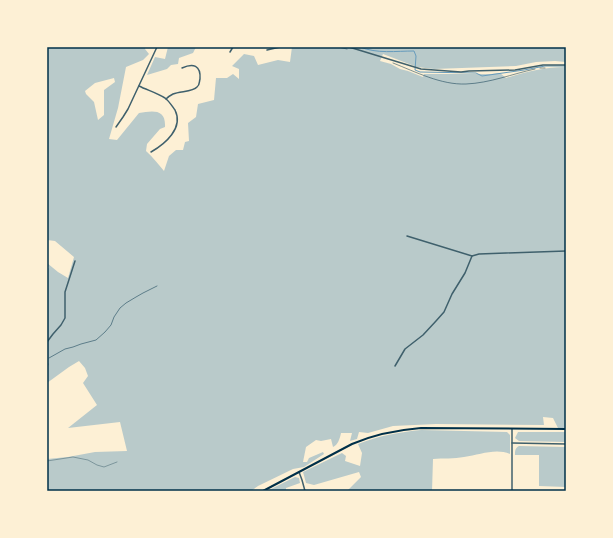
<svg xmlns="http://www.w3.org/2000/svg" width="613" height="538" viewBox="0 0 613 538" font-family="Manrope,sans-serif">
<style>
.green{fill:#b9caca;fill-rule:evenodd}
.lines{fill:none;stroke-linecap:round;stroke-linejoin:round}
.stream{stroke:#669bbc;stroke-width:1}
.path{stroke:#003049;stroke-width:0.5}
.service{stroke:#3f606c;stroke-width:0.5}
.minor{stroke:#3f606c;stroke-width:1.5}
.secondary{stroke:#003049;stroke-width:2}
.neatline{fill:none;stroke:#003049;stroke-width:1.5}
</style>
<rect width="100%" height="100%" fill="#fdf0d5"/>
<g class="green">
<path d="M 47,47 L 145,47 L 145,49 L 149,54 L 143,60 L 126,67 L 118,108 L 109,139 L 117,140 L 139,113 C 152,111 166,108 165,127 L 160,129 L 147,144 L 146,151 C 153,157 158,164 164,171 L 169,156 L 176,150 L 183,150 L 185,142 L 189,141 L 188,123 L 196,117 L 198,104 L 214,100 L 216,78 L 227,78 L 233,74 L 239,79 L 239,69 L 232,66 L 244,54 L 254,56 L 258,65 L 278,60 L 290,62 L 292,47 L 566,47 L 566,62 L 555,61 L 536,62 L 516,66 L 434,69 L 417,67 L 383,54 L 380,61 L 391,64 L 400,69 L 408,71 L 423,77 L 424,74 L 491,74 L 500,73 L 506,78 C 526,72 545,67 566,67 L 566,428 L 558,428 L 553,418 L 543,417 L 544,425 L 436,424 L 393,426 L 368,433 L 359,432 L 357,439 L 350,441 L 352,433 L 341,433 C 340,438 338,445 333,447 L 331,439 L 321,441 L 316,440 L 306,447 L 303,462 L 307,462 L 309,458 L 323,452 L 324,454 L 304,467 L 293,469 L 258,486 L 251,491 L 47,491 L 47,459 L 68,457 L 95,452 L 127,451 L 120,422 L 68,428 L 97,405 L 83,383 L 88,376 L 85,368 L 79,361 L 69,367 L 47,383 L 47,269 L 49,268 L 47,263 L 58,272 L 68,278 L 74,257 L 55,241 L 47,240 ZM 114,78 L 115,82 L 104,90 L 104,115 L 98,120 L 94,102 L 86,94 L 85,91 L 95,83 Z"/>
<path d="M 168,47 L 196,47 L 193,53 L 179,58 L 178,64 L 171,65 L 167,69 L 147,75 L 155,57 L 165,59 Z"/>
<path d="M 421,430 L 507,432 L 510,435 L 510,454 C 495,448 480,455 464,457 C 454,459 443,458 433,459 L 432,491 L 347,491 L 361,477 L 359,472 L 314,485 L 306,483 L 303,472 L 342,453 L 346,456 L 345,461 L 360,466 L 362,453 L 358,444 C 378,436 400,432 421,430 Z"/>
<path d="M 518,432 L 566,432 L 566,442 L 519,441 L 515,438 Z"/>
<path d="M 519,446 L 566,447 L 566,487 L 539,486 L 539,455 L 515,455 C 515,451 515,448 519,446 Z"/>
<path d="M 295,477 L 299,478 L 300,483 L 286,488 L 286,491 L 267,491 Z"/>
</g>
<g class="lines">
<path class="stream" d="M 360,47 C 377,54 396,51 414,51 L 416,56 L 415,70 L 420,72 L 476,73 L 482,76 L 524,70 L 545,66 L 566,66"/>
<g class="path">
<path d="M 338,47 L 347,49"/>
<path d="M 393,63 C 416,72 441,85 466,84 C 490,83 512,74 535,69"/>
<path d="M 540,68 L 545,68"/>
<path d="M 49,358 L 65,349 L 73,347 L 81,344 L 96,340 L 105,332 L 111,325 L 114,317 L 120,308 L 126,303 L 136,297 L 143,293 L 157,286"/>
<path d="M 47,368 L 48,364"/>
</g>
<path class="service" d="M 47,461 L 73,457 L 88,460 L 97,465 L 104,467 L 117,462"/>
<g class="minor">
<path d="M 349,47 L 421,69 L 461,72 L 469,71 L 515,70 L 543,65 L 566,65"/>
<path d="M 267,50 L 280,47"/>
<path d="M 230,52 L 233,47"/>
<path d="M 139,86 C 147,90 157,93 165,98 C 169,101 172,106 175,110 C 184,128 165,144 151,152"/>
<path d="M 166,99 C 168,97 171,95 173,94 C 180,91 193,92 197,87 C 200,85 199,82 200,79 C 201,65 193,63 182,68"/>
<path d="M 116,127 L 123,117 L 128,109 L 157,47"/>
<path d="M 407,236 L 472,256 L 479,254 L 506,253 L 566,251"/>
<path d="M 47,342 L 53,334 L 61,325 L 65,318 L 65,292 L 75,261"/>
<path d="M 47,347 L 47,362"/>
<path d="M 395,366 L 405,349 L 423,335 L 436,321 L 444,312 L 452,294 L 465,273 L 472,256"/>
<path d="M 512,443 L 566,444"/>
<path d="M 299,472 L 302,480 L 305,491"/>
<path d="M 512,491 L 512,429"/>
</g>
<path class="secondary" d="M 263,491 L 352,444 C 375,434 397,430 421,428 L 566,429"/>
</g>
<rect width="613" height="538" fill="none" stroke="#fdf0d5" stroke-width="96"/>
<rect x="48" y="48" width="517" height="442" class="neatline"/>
</svg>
